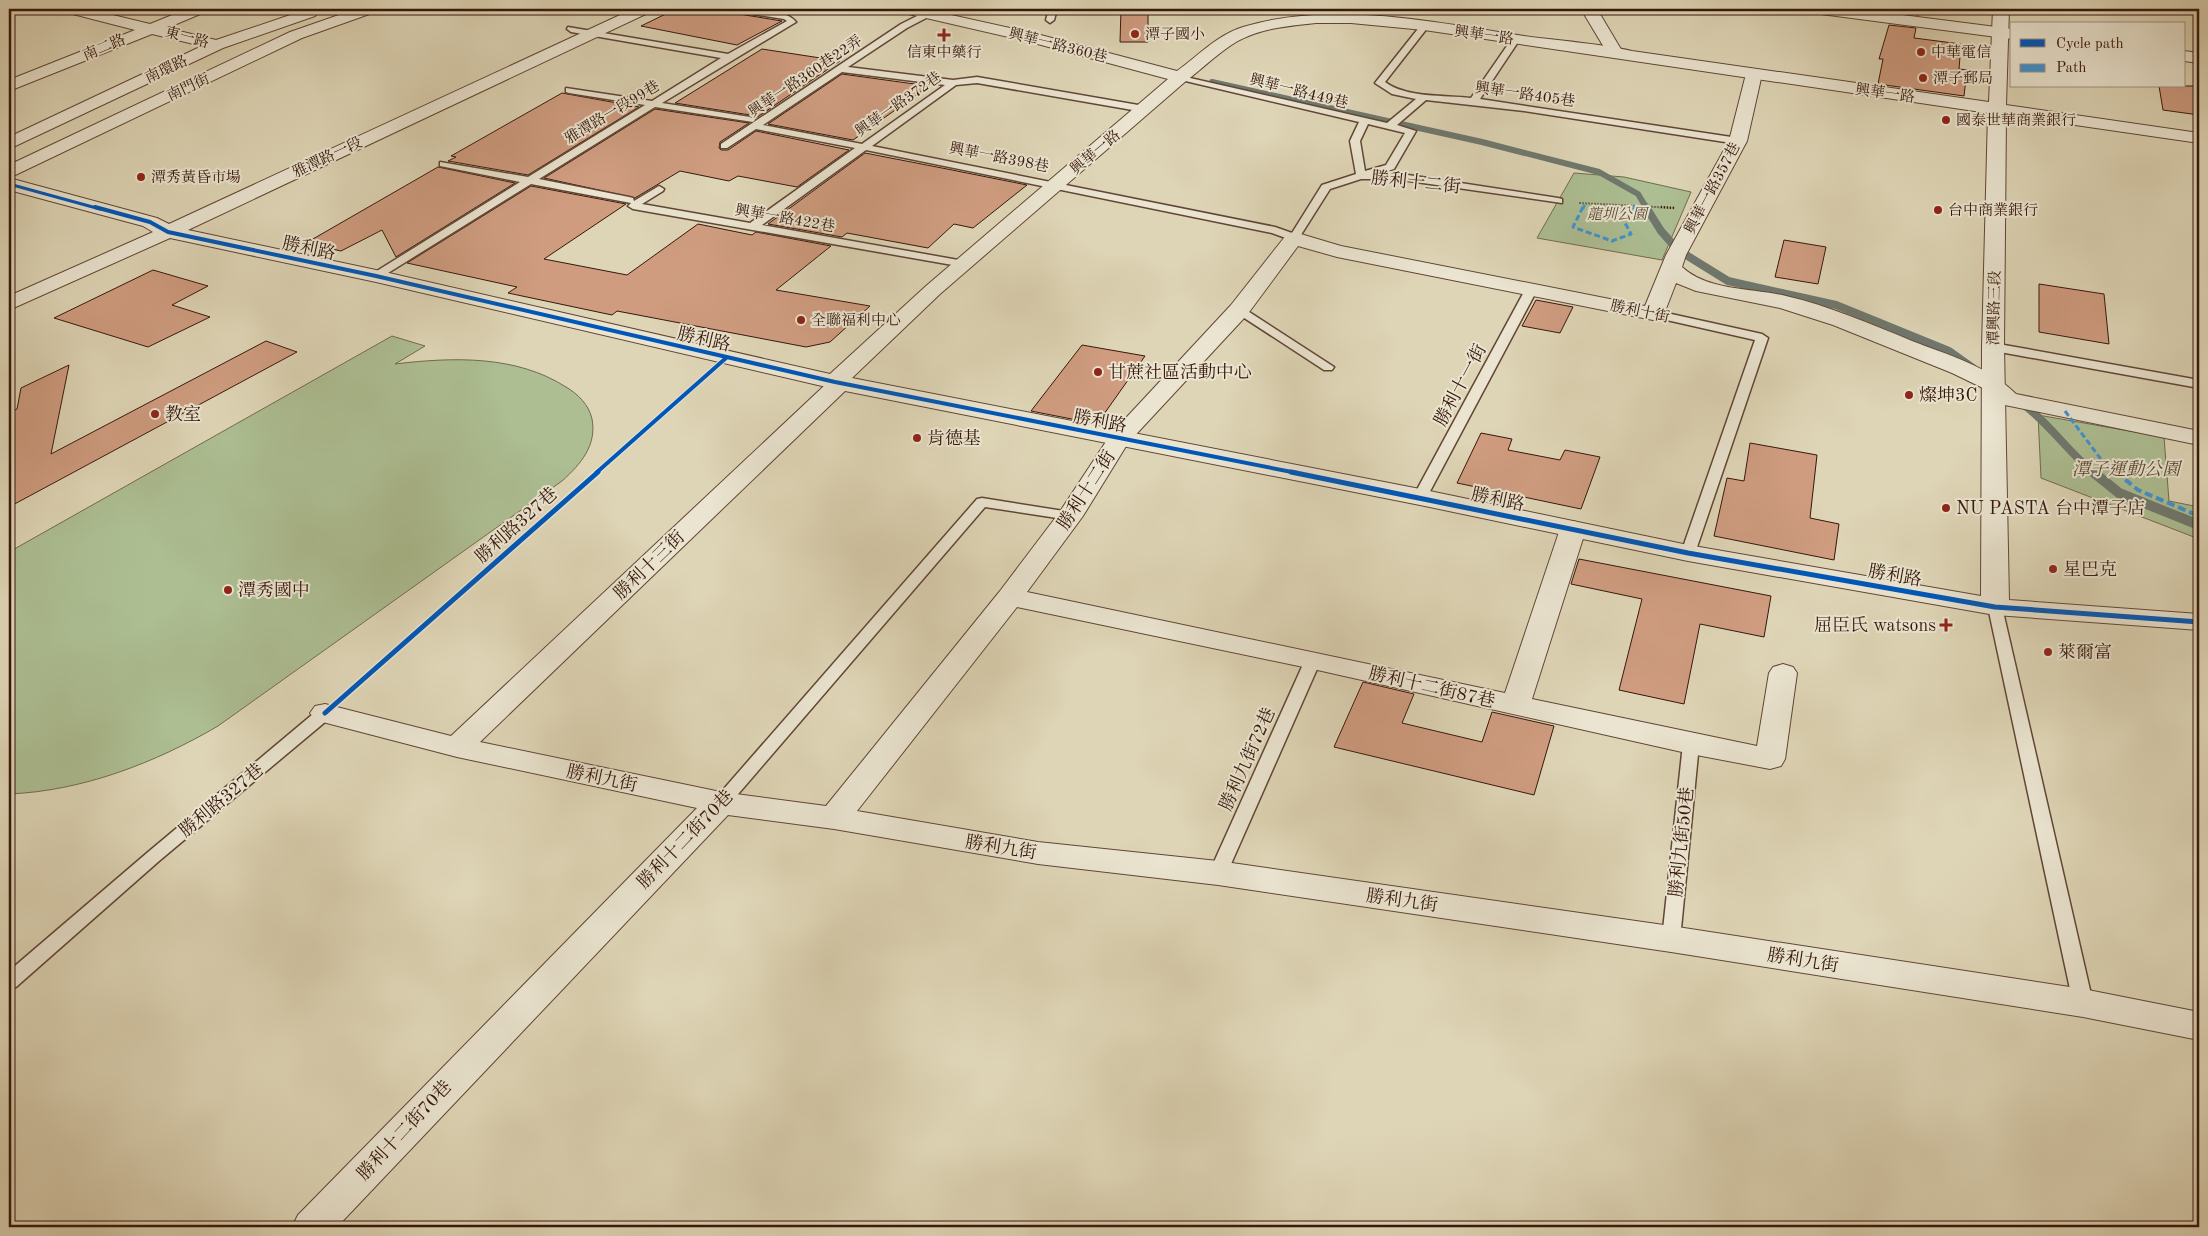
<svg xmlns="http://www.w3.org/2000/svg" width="2208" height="1236" viewBox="0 0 2208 1236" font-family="'Old Standard TT','Noto Serif TC',serif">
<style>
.green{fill:#acbe92;stroke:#726a4e}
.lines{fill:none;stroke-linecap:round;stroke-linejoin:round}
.stream-far2{stroke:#6f786f;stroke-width:6}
.stream-far1{stroke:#6f786f;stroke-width:8}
.stream{stroke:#6f786f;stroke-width:10}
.building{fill:#cf9c80;stroke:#37170a}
.service-casing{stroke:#614635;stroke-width:3}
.minor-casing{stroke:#614635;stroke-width:2}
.tertiary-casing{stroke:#614635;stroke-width:2}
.path-far1{stroke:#37170a;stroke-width:2;stroke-dasharray:0.5 1;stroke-linecap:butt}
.path{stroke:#37170a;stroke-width:2.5;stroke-dasharray:1 2;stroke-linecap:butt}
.service{fill:#eae4d0;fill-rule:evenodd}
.minor{fill:#eae4d0;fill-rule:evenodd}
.tertiary{fill:#eae4d0;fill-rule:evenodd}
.quiet-far2{stroke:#3e93d2;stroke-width:2.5;stroke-dasharray:4.5 2.5;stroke-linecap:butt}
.quiet-far1{stroke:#3e93d2;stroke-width:3;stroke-dasharray:6 3;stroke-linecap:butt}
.quiet{stroke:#3e93d2;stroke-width:4;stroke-dasharray:8 4;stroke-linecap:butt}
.cycleway-far2-casing{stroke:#eae4d0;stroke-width:5}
.cycleway-far1-casing{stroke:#eae4d0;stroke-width:6}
.cycleway-casing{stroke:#eae4d0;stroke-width:8}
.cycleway-far2{stroke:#0057b8;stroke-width:3}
.cycleway-far1{stroke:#0057b8;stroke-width:4}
.cycleway{stroke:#0057b8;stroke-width:5}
.poi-dot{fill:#8f2418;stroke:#eae4d0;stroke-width:2}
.labels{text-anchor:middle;stroke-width:4;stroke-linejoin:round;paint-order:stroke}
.far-poi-label{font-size:15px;fill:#37170a;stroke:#eae4d0;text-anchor:start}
.far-street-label{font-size:15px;fill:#37170a;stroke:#eae4d0}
.far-park-label{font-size:15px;font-style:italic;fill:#5a4933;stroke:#eae4d0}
.street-label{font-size:18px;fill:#37170a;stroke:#eae4d0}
.poi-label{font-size:18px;fill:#37170a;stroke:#eae4d0;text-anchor:start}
.park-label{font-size:18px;font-style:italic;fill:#5a4933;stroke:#eae4d0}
</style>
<rect width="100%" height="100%" fill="#ded5b6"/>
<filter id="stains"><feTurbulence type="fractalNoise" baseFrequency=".004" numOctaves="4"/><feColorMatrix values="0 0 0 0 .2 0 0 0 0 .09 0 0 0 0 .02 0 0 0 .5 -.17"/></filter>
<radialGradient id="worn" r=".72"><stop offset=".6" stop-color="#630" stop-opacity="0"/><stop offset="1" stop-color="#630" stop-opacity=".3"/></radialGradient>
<g class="green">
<path d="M 1574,173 L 1624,177 L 1691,192 L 1662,260 L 1537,238 Z"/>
<path d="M 392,336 L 425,346 L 395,364 C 453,357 516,355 566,387 C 578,394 589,405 592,419 C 597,445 581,464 562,481 L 218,726 C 155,763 82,791 9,794 L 9,552 Z"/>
<path d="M 2038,415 L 2164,437 L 2169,501 L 2199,507 L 2199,539 L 2041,478 Z"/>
</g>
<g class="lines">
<path class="stream-far2" d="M 1212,82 L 1482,142 L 1599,172 L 1638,194 L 1647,209"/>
<g class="stream-far1">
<path d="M 1646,207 L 1661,231 L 1678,250 L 1728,281 L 1836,305 L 1949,351 L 1973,368"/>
<path d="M 2023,404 C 2050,424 2068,452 2094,473"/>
</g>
<path class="stream" d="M 2093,472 L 2119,493 L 2199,525"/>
</g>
<g class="building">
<path d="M 676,9 L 733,9 L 739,14 L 782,21 L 737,45 L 641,26 Z"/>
<path d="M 1121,9 L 1148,9 L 1148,42 L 1120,42 Z"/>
<path d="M 1893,9 L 1920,9 L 1919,15 L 1892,12 Z"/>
<path d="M 1889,25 L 1916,28 L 1914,38 L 1961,44 L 1959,69 L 1967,70 L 1964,96 L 1878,84 L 1883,59 L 1879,59 Z"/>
<path d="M 762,49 L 840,61 L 756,118 L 750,115 L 675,103 Z"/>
<path d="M 842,74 L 929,86 L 853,140 L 768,124 Z"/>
<path d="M 2159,86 L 2199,86 L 2199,115 L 2163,110 Z"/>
<path d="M 562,93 L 639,107 L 528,175 L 448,161 L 456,157 L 451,156 Z"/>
<path d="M 655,109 L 749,123 L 720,142 L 719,148 L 721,150 L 728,150 L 756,131 L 849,150 L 797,187 L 738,176 L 729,181 L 680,171 L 635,198 L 544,178 Z"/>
<path d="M 865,153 L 942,168 L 1027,185 L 973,228 L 954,224 L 928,248 L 847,233 L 842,237 L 768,224 Z"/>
<path d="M 438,167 L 515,183 L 396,257 L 382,230 L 341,251 L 306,243 Z"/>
<path d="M 531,186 L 626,204 L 544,259 L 627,275 L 698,224 L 752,235 L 756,232 L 831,246 L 776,290 L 870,306 L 830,342 L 806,347 L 617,311 L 612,315 L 508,293 L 517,287 L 407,263 Z"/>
<path d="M 1784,240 L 1826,247 L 1818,284 L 1775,277 Z"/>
<path d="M 153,270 L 208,286 L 172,305 L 210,317 L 148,347 L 54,318 Z"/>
<path d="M 2039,284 L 2104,294 L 2109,344 L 2039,332 Z"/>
<path d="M 1536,300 L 1573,307 L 1560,333 L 1522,326 Z"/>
<path d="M 266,341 L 297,352 L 9,507 L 9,413 L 17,409 L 21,388 L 69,365 L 51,454 Z"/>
<path d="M 1082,345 L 1145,356 L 1097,424 L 1031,411 Z"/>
<path d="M 1481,433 L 1512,439 L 1508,450 L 1560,460 L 1565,450 L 1600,457 L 1581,509 L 1457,483 Z"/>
<path d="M 1750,443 L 1817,455 L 1810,518 L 1839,524 L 1834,560 L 1714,536 L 1727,478 L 1744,481 Z"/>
<path d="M 1579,559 L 1771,596 L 1764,637 L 1700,624 L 1684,704 L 1619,690 L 1642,599 L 1571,584 Z"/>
<path d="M 1363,682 L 1414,694 L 1402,723 L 1482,742 L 1492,712 L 1554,726 L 1534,795 L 1334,747 Z"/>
</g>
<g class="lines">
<defs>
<g id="service">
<path d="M 735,9 C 751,8 786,9 796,22 L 662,103 L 750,117 L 755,120 L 753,122 L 655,107 L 539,179 L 629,197 L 633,198 L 634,201 L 659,186 L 664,189 L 663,191 L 642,204 L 750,223 L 855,148 L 756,129 L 727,148 L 721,148 L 721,144 L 901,24 L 927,11 L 930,12 L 930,16 L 907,28 L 848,67 L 953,80 L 977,77 L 1144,106 L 1149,109 L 1144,112 L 977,83 L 956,85 L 872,146 L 1275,227 L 1292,233 L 1322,185 L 1356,174 L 1350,141 L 1359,122 L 1177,79 L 1177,75 L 1387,123 L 1416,99 L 1392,94 L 1375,83 L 1421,25 L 1424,24 L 1428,27 L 1385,82 C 1406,98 1445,95 1471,98 L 1511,40 L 1514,39 L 1518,42 L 1480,99 L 1738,138 L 1743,141 L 1738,144 L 1524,111 L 1426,100 L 1397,125 L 1416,131 L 1394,169 L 1381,173 L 1395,173 L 1558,198 L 1562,199 L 1562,203 L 1395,179 L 1361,179 L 1330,189 L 1299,238 L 1294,241 L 1272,233 L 866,150 L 762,225 L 964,261 L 970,264 L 968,266 L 964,267 L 633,209 L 628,206 L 631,203 L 531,184 L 380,278 L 372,278 L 370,276 L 372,274 L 520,182 L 440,166 L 440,162 L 528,177 L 645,105 L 569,93 L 566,92 L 566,88 L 652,101 L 721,58 L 571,32 L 567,29 L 568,27 L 728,54 L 787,21 L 784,19 L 739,12 ZM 842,72 L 945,85 L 862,144 L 763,125 ZM 1368,124 L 1405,133 L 1386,165 L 1365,171 L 1360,141 Z"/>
<path d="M 1049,9 L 1057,9 L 1054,20 L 1050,23 L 1046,20 Z"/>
<path d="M 1531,287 L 1537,290 L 1427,497 L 1420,501 L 1415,500 L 1413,497 L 1525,290 Z"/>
<path d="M 1239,307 L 1243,308 L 1334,367 L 1332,370 L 1324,370 L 1235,312 L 1233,310 Z"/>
<path d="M 1653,310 L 1762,334 L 1768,338 L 1695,553 L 1688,557 L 1681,553 L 1755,340 L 1649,316 L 1647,314 Z"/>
<path d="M 1993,343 L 2199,380 L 2199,388 L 1989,350 L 1987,347 Z"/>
<path d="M 982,498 L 1070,512 L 1077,516 L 1070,520 L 985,507 L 727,807 L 721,809 L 715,807 L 712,803 L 715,799 L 977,499 Z"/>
<path d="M 1995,603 L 2000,604 L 2002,607 L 2093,1003 L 2090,1008 L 2083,1010 L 2076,1008 L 2073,1003 L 1988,607 L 1990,604 Z"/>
<path d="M 1313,655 L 1318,657 L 1321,660 L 1227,873 L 1224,877 L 1218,879 L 1212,877 L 1209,873 L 1305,660 L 1308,657 Z"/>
<path d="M 325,708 L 331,709 L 333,713 L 331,717 L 159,861 L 16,987 L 9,989 L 9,971 L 147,853 L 319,709 Z"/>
<path d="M 1691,739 L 1697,740 L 1699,744 L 1680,939 L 1678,944 L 1671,946 L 1664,944 L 1662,939 L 1683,744 L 1685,740 Z"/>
</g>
<g id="minor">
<path d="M 9,9 L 20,9 L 17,12 L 9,15 Z"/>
<path d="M 62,9 L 88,9 L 150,24 L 187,9 L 208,9 L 205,12 L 167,28 L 216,40 L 305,10 L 312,9 L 318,13 L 315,16 L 223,48 L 9,149 L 9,137 L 202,46 L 152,34 L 9,91 L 9,80 L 135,30 L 65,12 Z"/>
<path d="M 356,9 L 378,9 L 375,12 L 302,38 L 9,178 L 9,165 L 290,32 Z"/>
<path d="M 1581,9 L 1597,9 L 1622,51 L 1620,54 L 1608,54 Z"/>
<path d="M 1813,9 L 1855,9 L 2012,29 L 2012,39 L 1821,14 L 1816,12 Z"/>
<path d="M 2184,51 L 2199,53 L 2199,63 L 2184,61 Z"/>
<path d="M 1754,69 L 1760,70 L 1762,74 L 1747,141 L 1686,255 L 1682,267 C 1708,291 1753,288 1786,296 C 1829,306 1871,324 1912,341 C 1948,355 1988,366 2016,394 L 2199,431 L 2199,445 L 2000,404 L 1985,389 L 1952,373 L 1833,325 L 1780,308 L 1696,291 L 1676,283 L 1664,314 L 1661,319 L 1653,320 L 1337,257 L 1298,246 L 1247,315 L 1128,443 L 1083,516 L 1027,592 L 1505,693 L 1560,529 L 1564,524 L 1573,521 L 1582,524 L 1586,529 L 1532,699 L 1757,746 L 1769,673 L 1773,667 L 1783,664 L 1793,667 L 1797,673 L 1785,759 L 1781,766 L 1770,769 L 1691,754 L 1313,669 L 1017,607 L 857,811 L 1038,842 L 1218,861 L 1671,926 L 2083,989 L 2199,1012 L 2199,1040 L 2083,1017 L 1671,952 L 1218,885 L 1038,864 L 834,829 L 728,815 L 337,1227 L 292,1227 L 298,1215 L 697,808 L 457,757 L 315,720 L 310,713 L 315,706 L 325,704 L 451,736 L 825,385 L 824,382 L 827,377 L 835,375 L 843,377 L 848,386 L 845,391 L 480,742 L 721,792 L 826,806 L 1000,591 L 1059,513 L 1111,434 L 1231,305 L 1287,234 L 1294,232 L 1341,246 L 1645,306 L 1666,255 L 1729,141 L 1746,74 L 1748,70 Z"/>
</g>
<path id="tertiary" d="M 633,9 L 653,9 L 650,12 L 188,230 L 376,270 L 830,374 L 926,286 L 1168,79 L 1030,42 L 900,12 L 897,9 L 924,9 L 1033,33 L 1177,71 C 1198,56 1217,35 1243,27 C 1332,0 1433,22 1524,36 C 1560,41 1596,43 1632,51 L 1989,102 L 1993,9 L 2009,9 L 2006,105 L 2199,133 L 2199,143 L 2006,115 L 2004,347 L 2009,600 L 2199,614 L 2199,630 L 1995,615 L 1688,561 L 1420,505 L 835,389 L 376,282 L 170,238 L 9,310 L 9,296 L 153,232 L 143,226 L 9,190 L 9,178 L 157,218 L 169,224 ZM 1316,23 L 1351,23 L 1424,30 L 1988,113 L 1982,347 L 1981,596 L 1688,545 L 1420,489 L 852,378 L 940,294 L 1186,81 C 1203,68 1218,53 1236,42 C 1260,28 1288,26 1316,23 Z"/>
</defs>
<use href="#service" class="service-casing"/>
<use href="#minor" class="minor-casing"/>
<use href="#tertiary" class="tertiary-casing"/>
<path class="path-far1" d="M 1579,203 L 1675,208"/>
<path class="path" d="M 1661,207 L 1675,208"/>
<use href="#service" class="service"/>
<use href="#minor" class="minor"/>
<use href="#tertiary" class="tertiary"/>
<g class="quiet-far2">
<path d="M 1583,209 L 1585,204"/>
<path d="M 1633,209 L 1635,206"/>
</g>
<g class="quiet-far1">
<path d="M 1583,207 L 1573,227 L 1612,241 L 1631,234 L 1623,219 L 1634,207"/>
<path d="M 2065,411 L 2100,458 L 2118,473"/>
</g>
<path class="quiet" d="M 2116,472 L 2138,490 L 2199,516"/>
<defs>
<path id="cycleway-far2" d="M 9,184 L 100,209"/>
<g id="cycleway-far1">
<path d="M 95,207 L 150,222 L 168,232 L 376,276 L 835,382 L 1297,473"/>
<path d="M 596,473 L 726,358"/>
</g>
<g id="cycleway">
<path d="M 1291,472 L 1688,553 L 1995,607 L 2199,622"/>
<path d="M 325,713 L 598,472"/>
</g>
</defs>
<use href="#cycleway-far2" class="cycleway-far2-casing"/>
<use href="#cycleway-far1" class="cycleway-far1-casing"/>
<use href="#cycleway" class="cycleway-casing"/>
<use href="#cycleway-far2" class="cycleway-far2"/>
<use href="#cycleway-far1" class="cycleway-far1"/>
<use href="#cycleway" class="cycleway"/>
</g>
<g class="poi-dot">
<circle cx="1135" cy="34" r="5"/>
<path d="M941.5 27.5h5v5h5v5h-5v5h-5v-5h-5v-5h5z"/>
<circle cx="1921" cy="52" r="5"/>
<circle cx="1923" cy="78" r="5"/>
<circle cx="1946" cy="120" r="5"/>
<circle cx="141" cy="177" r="5"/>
<circle cx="1938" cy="210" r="5"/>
<circle cx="801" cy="320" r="5"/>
<circle cx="1098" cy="372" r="5"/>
<circle cx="1909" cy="395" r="5"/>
<circle cx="155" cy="414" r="5"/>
<circle cx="917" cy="438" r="5"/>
<circle cx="1946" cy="508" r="5"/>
<circle cx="2053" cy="569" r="5"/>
<circle cx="228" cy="590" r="5"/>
<path d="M1943.5 617.5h5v5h5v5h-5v5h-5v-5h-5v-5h5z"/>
<circle cx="2048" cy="652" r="5"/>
</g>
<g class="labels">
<g class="far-poi-label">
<text x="1145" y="39">潭子國小</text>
<text x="944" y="57" text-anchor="middle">信東中藥行</text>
<text x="1931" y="57">中華電信</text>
<text x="1933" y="83">潭子郵局</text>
<text x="1956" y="125">國泰世華商業銀行</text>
<text x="151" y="182">潭秀黃昏市場</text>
<text x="1948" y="215">台中商業銀行</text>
<text x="811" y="325">全聯福利中心</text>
</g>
<g class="far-street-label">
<text transform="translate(1484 35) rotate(8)" y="5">興華一路</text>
<text transform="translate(187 37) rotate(15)" y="5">東一路</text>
<text transform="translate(1058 45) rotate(14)" y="5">興華一路360巷</text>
<text transform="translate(104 47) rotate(-23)" y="5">南二路</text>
<text transform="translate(166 69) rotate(-25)" y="5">南環路</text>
<text transform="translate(805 76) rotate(-34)" y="5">興華一路360巷22弄</text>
<text transform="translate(188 87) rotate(-25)" y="5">南門街</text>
<text transform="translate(1299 91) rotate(14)" y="5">興華一路449巷</text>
<text transform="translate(1885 93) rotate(8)" y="5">興華一路</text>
<text transform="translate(1525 94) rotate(8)" y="5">興華一路405巷</text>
<text transform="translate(898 104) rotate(-35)" y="5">興華一路372巷</text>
<text transform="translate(612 112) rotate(-31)" y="5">雅潭路一段99巷</text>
<text transform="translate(1095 152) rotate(-40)" y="5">興華一路</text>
<text transform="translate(327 157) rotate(-25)" y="5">雅潭路一段</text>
<text transform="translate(999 157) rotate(11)" y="5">興華一路398巷</text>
<text transform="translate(1712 188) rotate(-62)" y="5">興華一路357巷</text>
<text transform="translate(785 218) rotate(10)" y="5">興華一路422巷</text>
<text transform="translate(1994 308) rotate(-89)" y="5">潭興路三段</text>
<text transform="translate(1640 311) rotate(12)" y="5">勝利十街</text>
</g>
<g class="far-park-label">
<text x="1617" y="219">龍圳公園</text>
</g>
<g class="street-label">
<text transform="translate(1416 182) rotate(6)" y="6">勝利十二街</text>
<text transform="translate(309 248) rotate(12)" y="6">勝利路</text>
<text transform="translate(704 339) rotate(13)" y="6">勝利路</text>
<text transform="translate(1460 385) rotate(-62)" y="6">勝利十一街</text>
<text transform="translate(1100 421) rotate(11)" y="6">勝利路</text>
<text transform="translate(1086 490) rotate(-57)" y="6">勝利十二街</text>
<text transform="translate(1498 499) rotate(12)" y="6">勝利路</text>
<text transform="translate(516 525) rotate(-42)" y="6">勝利路327巷</text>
<text transform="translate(649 565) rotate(-44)" y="6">勝利十三街</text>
<text transform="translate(1895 575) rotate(10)" y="6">勝利路</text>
<text transform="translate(1432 687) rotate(13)" y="6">勝利十二街87巷</text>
<text transform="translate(1247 759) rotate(-66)" y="6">勝利九街72巷</text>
<text transform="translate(602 778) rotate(12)" y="6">勝利九街</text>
<text transform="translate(221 800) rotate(-40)" y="6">勝利路327巷</text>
<text transform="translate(685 839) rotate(-46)" y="6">勝利十二街70巷</text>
<text transform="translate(1681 842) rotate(-84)" y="6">勝利九街50巷</text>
<text transform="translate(1001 847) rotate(9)" y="6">勝利九街</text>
<text transform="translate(1402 900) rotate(8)" y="6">勝利九街</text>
<text transform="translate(1803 960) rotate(9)" y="6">勝利九街</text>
<text transform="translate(404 1130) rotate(-47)" y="6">勝利十二街70巷</text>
</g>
<g class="poi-label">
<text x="1108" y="378">甘蔗社區活動中心</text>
<text x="1919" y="401">燦坤3C</text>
<text x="165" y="420">教室</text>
<text x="927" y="444">肯德基</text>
<text x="1956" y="514">NU PASTA 台中潭子店</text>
<text x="2063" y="575">星巴克</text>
<text x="238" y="596">潭秀國中</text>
<text x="1936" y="631" text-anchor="end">屈臣氏 watsons</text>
<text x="2058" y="658">萊爾富</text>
</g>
<g class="park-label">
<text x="2126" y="475">潭子運動公園</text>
</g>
</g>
<rect width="2208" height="1236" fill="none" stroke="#ded5b6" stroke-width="30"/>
<rect x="10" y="10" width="2188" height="1216" fill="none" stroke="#37170a" stroke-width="2.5"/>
<rect x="15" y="15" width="2178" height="1206" fill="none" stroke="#37170a"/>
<rect x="2010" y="22" width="175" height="65" fill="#eae4d0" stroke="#a29281"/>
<rect x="2020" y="39" width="25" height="8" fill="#0057b8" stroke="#a29281"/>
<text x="2056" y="48" font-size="15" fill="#37170a">Cycle path</text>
<rect x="2020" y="64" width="25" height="8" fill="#3e93d2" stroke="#a29281"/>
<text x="2056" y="72" font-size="15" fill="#37170a">Path</text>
<rect width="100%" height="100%" filter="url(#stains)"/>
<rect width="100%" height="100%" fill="url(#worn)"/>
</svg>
